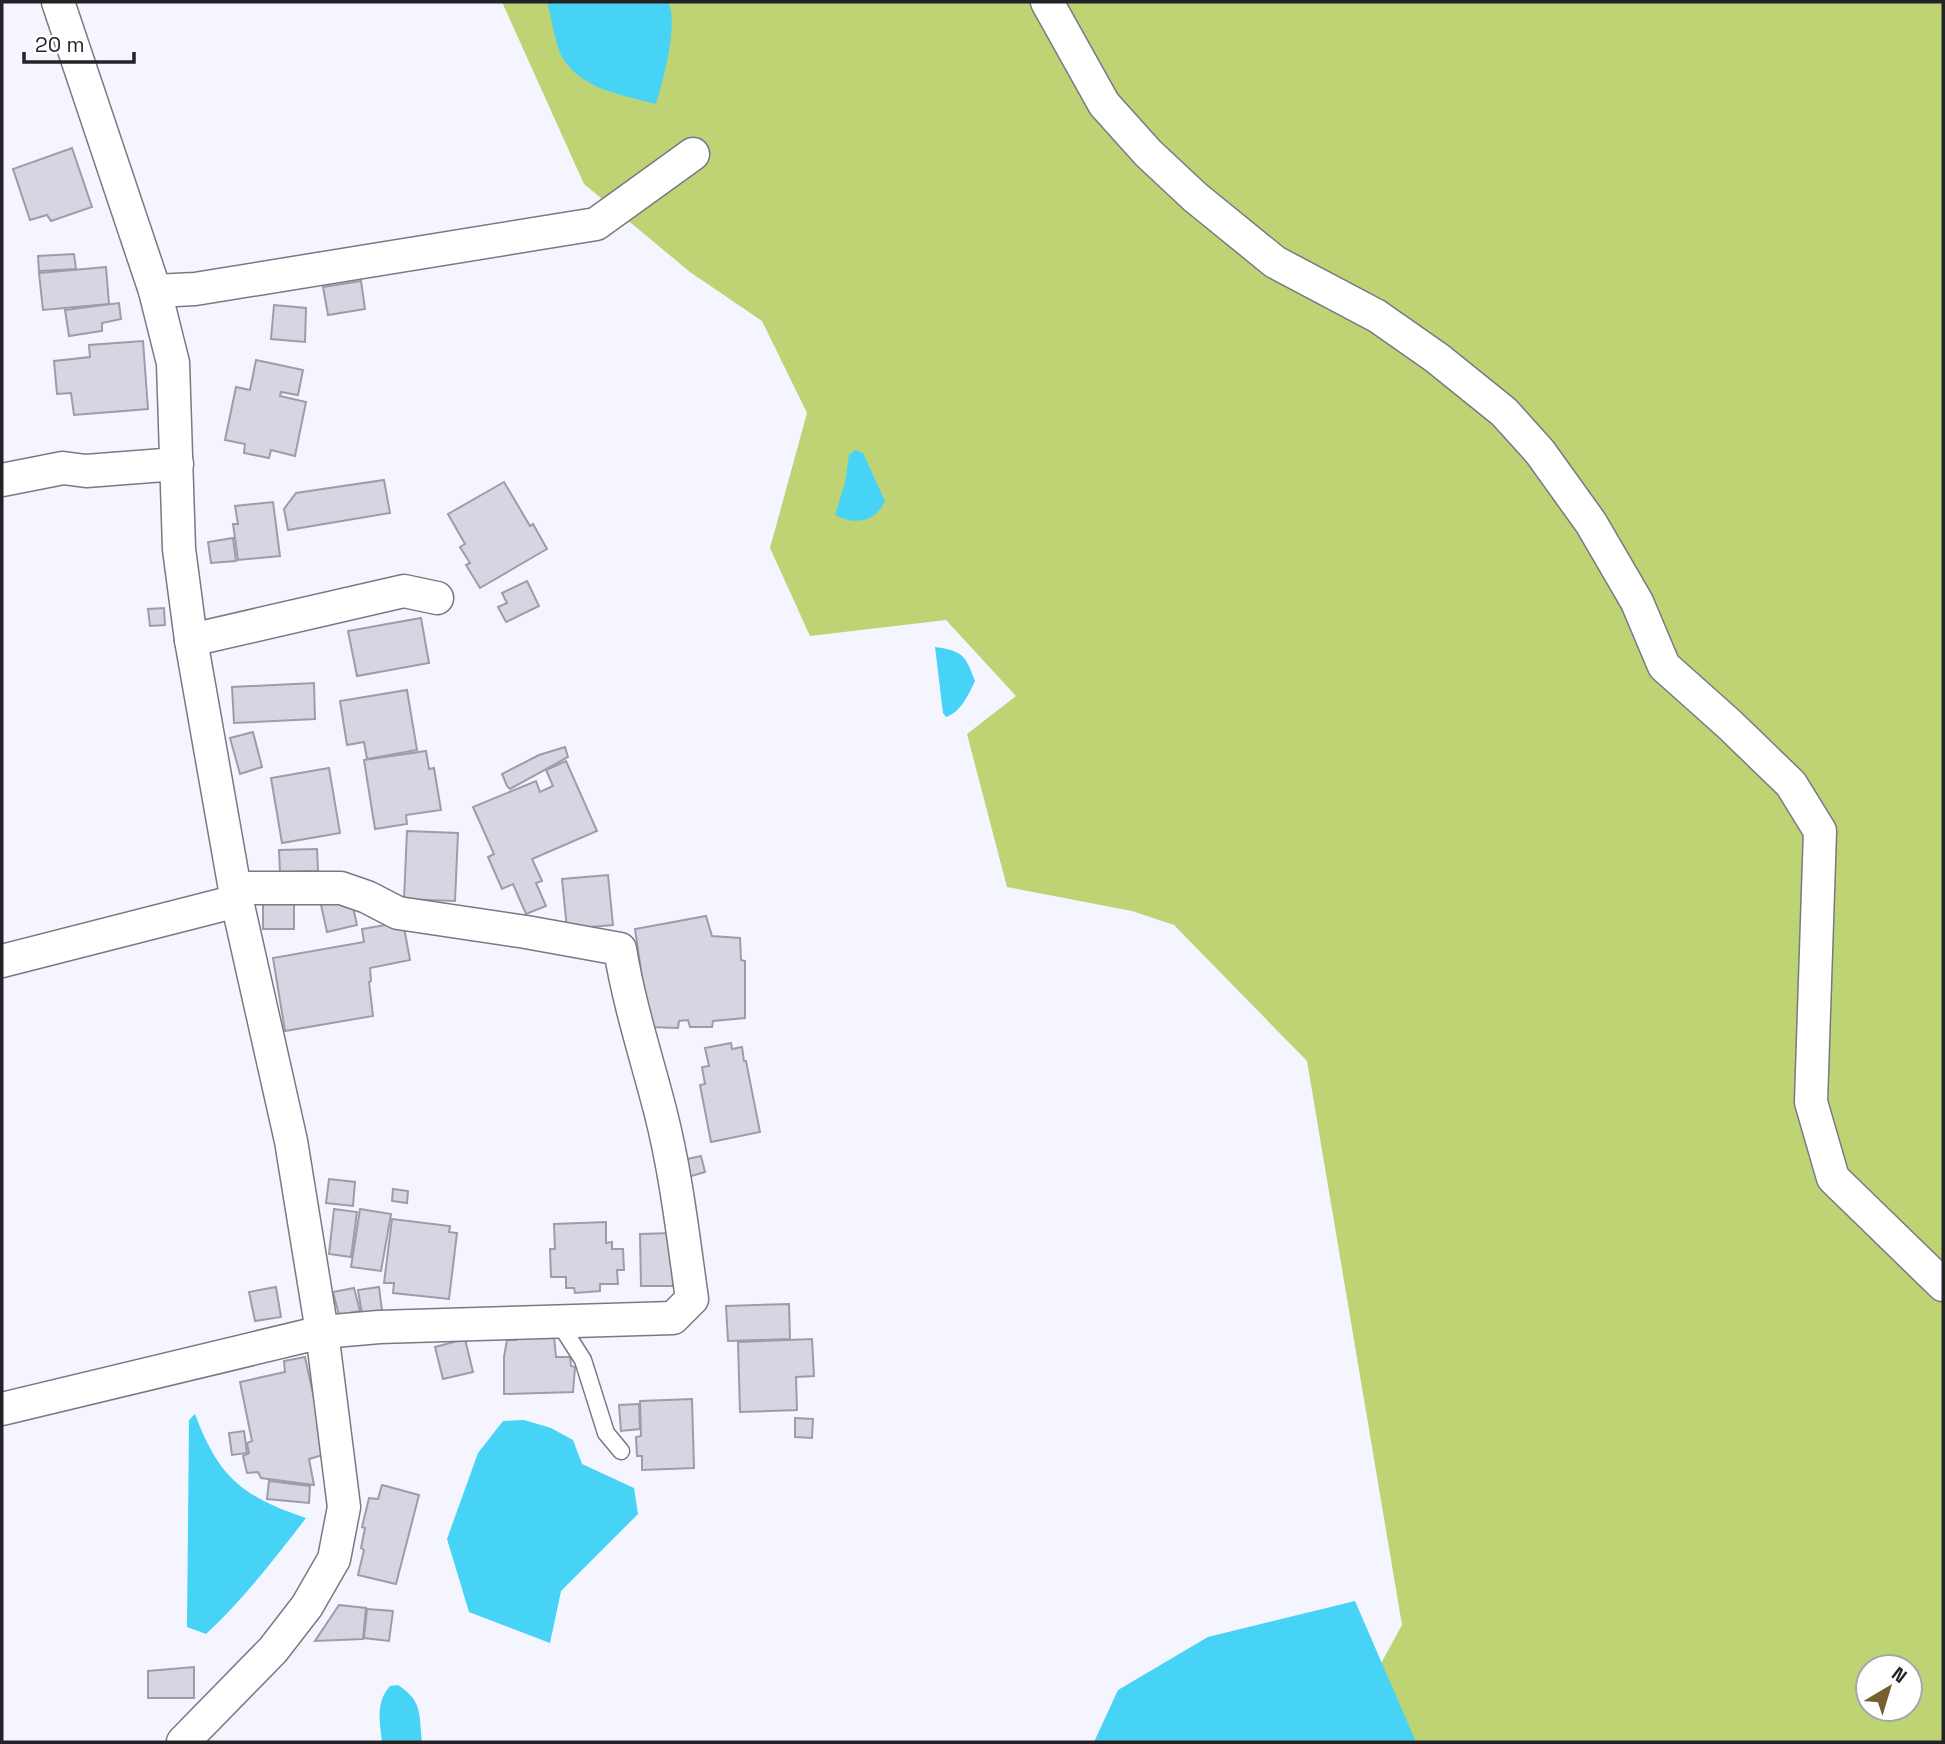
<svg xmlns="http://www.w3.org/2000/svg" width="1945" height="1744" viewBox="0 0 1945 1744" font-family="'Space Grotesk',sans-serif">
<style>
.green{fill:#bdd374;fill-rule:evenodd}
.water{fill:#46d3f5}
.building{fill:#d5d6e1;stroke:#9c9da8;stroke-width:2}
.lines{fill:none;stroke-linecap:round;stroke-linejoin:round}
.service-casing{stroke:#787983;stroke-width:19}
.minor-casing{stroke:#787983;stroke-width:35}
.service{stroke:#fff;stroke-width:16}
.minor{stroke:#fff;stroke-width:32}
</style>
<rect width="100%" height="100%" fill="#f4f5ff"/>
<path class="green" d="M 502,2 L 1943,2 L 1943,1742 L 1338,1742 L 1402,1625 L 1307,1061 L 1174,925 L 1132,911 L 1007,887 L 967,734 L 1016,696 L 946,620 L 810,636 L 770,548 L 807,413 L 762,321 L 690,272 L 584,184 ZM 1868,1667 L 1910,1667 L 1910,1709 L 1868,1709 Z"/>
<g class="water">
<path d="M 547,2 L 668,2 C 679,22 663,81 656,104 C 622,95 579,89 561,55 C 554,40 552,18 547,2 Z"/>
<path d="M 855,450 L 863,453 L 885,501 C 875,523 854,525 835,515 L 845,483 L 849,455 Z"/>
<path d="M 935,647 C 963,651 965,655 975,681 C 969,694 960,713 946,717 L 943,713 Z"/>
<path d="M 195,1414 C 219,1478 242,1496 306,1518 C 276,1557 242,1601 206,1634 L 187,1627 L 189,1420 Z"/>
<path d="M 524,1420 L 551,1428 L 573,1440 L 582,1464 L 634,1488 L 638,1514 L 561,1591 L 550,1643 L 469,1612 L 447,1539 L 478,1453 L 503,1421 Z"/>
<path d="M 1355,1601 L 1416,1742 L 1094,1742 L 1118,1690 L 1208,1637 Z"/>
<path d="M 398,1685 C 423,1701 419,1715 422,1742 L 382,1742 C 380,1722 375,1703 390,1686 Z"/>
</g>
<g class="building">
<path d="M 72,148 L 92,207 L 51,221 L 47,215 L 30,220 L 13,169 Z"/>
<path d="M 74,254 L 76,269 L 39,271 L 38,256 Z"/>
<path d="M 106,267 L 109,304 L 43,310 L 39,273 Z"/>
<path d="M 361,281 L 365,309 L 328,315 L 323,287 Z"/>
<path d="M 119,303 L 121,319 L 102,323 L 102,331 L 69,336 L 65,310 Z"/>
<path d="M 274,305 L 306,308 L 305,342 L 271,339 Z"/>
<path d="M 143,341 L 148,409 L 74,415 L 71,393 L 57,394 L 54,361 L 90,357 L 89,345 Z"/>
<path d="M 256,360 L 303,370 L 298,395 L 281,392 L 280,396 L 306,402 L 295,456 L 271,450 L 269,458 L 244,453 L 245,444 L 225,440 L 236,387 L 250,390 Z"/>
<path d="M 384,480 L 390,513 L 288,530 L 284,509 L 296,493 Z"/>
<path d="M 504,482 L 530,526 L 533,524 L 547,549 L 480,588 L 466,565 L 470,563 L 460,547 L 465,544 L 448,514 Z"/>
<path d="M 273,502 L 280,556 L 238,560 L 233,524 L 238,524 L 235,506 Z"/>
<path d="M 233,538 L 236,561 L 211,563 L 208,542 Z"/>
<path d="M 527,581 L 539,606 L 506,622 L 498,607 L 507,603 L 502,593 Z"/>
<path d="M 164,608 L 165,625 L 150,626 L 148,609 Z"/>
<path d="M 421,618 L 429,663 L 357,676 L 348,631 Z"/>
<path d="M 314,683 L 315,719 L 234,723 L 232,687 Z"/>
<path d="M 407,690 L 417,750 L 367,759 L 364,742 L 347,745 L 340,701 Z"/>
<path d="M 253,732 L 262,767 L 240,774 L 230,738 Z"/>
<path d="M 565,747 L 568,757 L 510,789 L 507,786 L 502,774 L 539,755 Z"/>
<path d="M 426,751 L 429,769 L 434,768 L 441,810 L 406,815 L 407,824 L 375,829 L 364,760 Z"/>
<path d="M 566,761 L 597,831 L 532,859 L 542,881 L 536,883 L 546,906 L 526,914 L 513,884 L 502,889 L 488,857 L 494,854 L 473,807 L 536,781 L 540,792 L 553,786 L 546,770 Z"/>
<path d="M 329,768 L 340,833 L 282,843 L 271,778 Z"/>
<path d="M 407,831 L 458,833 L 455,901 L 404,899 Z"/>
<path d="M 317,849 L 318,871 L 280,872 L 279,850 Z"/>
<path d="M 608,875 L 613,925 L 567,929 L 562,879 Z"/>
<path d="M 351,898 L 357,925 L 327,932 L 321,905 Z"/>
<rect x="263" y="901" width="31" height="28"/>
<path d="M 706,916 L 712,936 L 740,938 L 741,960 L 745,961 L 745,1018 L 713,1021 L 712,1027 L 690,1027 L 688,1020 L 679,1021 L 678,1028 L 649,1027 L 635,929 Z"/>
<path d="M 403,922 L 410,960 L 370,968 L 371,981 L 369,982 L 373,1016 L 285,1031 L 273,958 L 364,942 L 362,929 Z"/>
<path d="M 731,1043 L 732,1049 L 742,1047 L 744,1061 L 746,1061 L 760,1132 L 711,1142 L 700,1085 L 705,1084 L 702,1067 L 709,1066 L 705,1048 Z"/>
<path d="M 701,1156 L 705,1172 L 688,1177 L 683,1160 Z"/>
<path d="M 329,1179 L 355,1182 L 353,1206 L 326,1203 Z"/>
<path d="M 393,1189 L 408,1191 L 407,1203 L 392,1201 Z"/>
<path d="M 334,1209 L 357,1212 L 351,1257 L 329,1254 Z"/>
<path d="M 360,1209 L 391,1214 L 381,1271 L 351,1267 Z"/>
<path d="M 392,1219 L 450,1226 L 449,1232 L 457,1233 L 449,1299 L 393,1293 L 394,1283 L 384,1283 Z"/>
<path d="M 606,1222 L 606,1243 L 612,1242 L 612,1249 L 623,1249 L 624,1270 L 617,1270 L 618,1284 L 600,1284 L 600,1291 L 575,1293 L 574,1288 L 566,1288 L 566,1277 L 551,1277 L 550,1249 L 555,1249 L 554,1224 Z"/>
<path d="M 672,1233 L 673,1286 L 641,1286 L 640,1234 Z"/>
<path d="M 276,1287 L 281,1317 L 255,1321 L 249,1292 Z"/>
<path d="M 379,1287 L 382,1311 L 362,1314 L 358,1290 Z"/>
<path d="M 354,1288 L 360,1311 L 339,1315 L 333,1292 Z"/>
<path d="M 789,1304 L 790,1339 L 728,1341 L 726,1306 Z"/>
<path d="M 518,1335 L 554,1336 L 556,1357 L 570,1357 L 571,1366 L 575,1367 L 573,1392 L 504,1394 L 504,1357 L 507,1340 L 516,1340 Z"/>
<path d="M 465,1339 L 473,1372 L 443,1379 L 435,1347 Z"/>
<path d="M 812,1339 L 814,1376 L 796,1377 L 797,1410 L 740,1412 L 738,1342 Z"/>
<path d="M 305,1357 L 326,1454 L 309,1459 L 314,1485 L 261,1478 L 258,1472 L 247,1473 L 243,1456 L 249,1453 L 247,1443 L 252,1441 L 240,1382 L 285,1372 L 284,1361 Z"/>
<path d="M 692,1399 L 694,1468 L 642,1470 L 642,1456 L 637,1456 L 636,1437 L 641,1436 L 640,1401 Z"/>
<path d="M 639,1404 L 640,1429 L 621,1431 L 619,1405 Z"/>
<path d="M 795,1418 L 813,1419 L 812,1438 L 795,1437 Z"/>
<path d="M 244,1431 L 247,1453 L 232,1455 L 229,1433 Z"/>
<path d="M 269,1481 L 310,1486 L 309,1503 L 267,1499 Z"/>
<path d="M 382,1485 L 419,1495 L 396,1584 L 358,1575 L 364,1550 L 361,1548 L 365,1528 L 362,1527 L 369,1498 L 378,1499 Z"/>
<path d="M 339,1605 L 366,1608 L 363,1639 L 315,1641 Z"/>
<path d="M 367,1609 L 393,1611 L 389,1641 L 364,1638 Z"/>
<path d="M 194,1667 L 194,1698 L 148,1698 L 148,1671 Z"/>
</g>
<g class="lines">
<defs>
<path id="service" d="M 558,1321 L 583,1360 L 606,1433 L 621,1451"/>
<g id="minor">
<path d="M 58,2 L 155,291 L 173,363 L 179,549 L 191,640 L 237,901 L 291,1141 L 322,1332 L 344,1507 L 334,1559 L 307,1606 L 273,1650 L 183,1742"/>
<path d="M 1047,2 L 1104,104 L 1148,153 L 1195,197 L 1275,262 L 1377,316 L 1437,358 L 1504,412 L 1540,452 L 1591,523 L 1637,602 L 1664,666 L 1729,724 L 1791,784 L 1820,831 L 1811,1102 L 1833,1178 L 1943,1285"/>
<path d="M 155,291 L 195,289 L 596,224 L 693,154"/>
<path d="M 2,480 L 63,468 L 86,471 L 177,464"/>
<path d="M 191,640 L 404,591 L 437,598"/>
<path d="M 2,961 L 237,901"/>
<path d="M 2,1409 L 322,1332 L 379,1327 L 673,1318 L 692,1299 C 683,1236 676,1172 660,1110 C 646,1056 629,1004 620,949 L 526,932 L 398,913 L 367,897 L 341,888 L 235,888"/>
</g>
</defs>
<use href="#service" class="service-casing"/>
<use href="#minor" class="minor-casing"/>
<use href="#service" class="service"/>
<use href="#minor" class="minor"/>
</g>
<rect width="1945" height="1744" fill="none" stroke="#232327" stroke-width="7"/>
<g transform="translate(1889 1688) rotate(38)"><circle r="33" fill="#ffffff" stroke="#a7a7a9" stroke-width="2"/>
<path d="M0-5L12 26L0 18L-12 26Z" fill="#766030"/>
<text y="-10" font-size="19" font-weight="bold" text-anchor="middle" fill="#232327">N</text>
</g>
<path d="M24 52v10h110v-10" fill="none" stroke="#232327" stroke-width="3.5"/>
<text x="35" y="52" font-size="21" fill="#232327" stroke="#ffffff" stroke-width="5" paint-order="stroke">20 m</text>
</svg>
